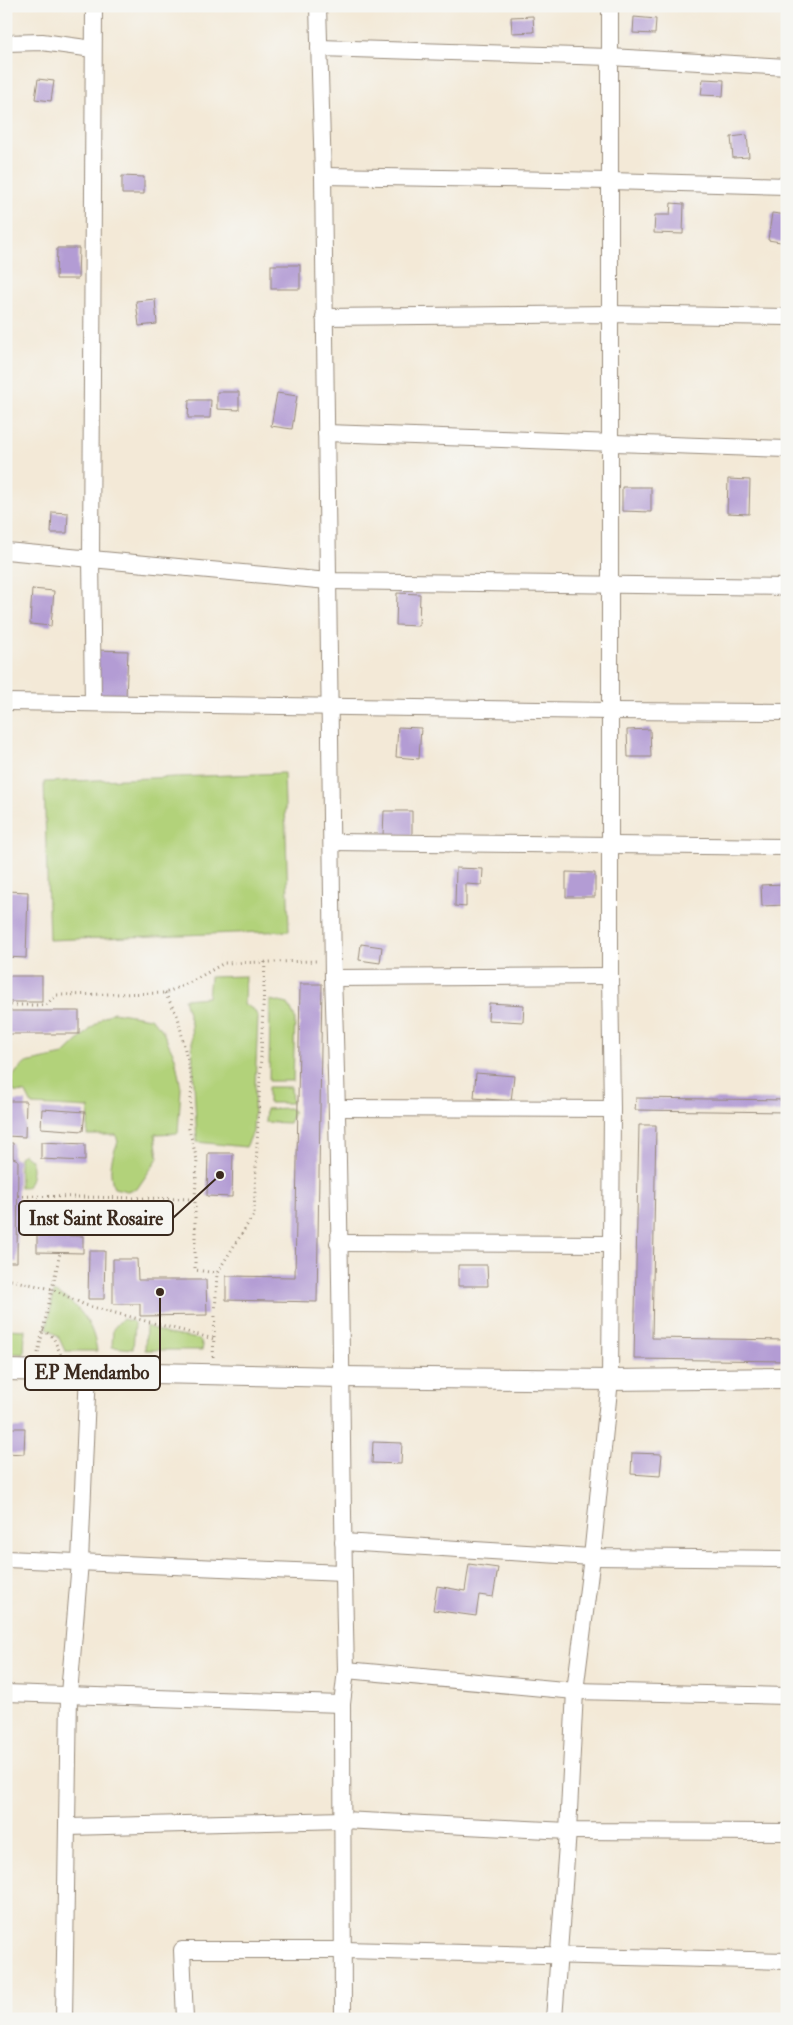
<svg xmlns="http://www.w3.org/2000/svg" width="793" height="2025" viewBox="0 0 793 2025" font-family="'IM FELL Double Pica',serif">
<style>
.green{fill:#b2d27a;stroke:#767e4c}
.building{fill:#b39cd4}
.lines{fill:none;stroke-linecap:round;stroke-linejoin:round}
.minor-casing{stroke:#978a7a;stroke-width:18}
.major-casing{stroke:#978a7a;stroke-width:22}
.path{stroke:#978a7a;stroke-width:3;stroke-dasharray:1 4;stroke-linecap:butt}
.minor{stroke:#fff;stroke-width:16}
.major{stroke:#fff;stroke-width:20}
.leader{fill:none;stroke:#3b2a1e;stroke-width:2}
.callout-dot{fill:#3b2a1e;stroke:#f6f6f2;stroke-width:2}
.callout{fill:#f6f6f2;stroke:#3b2a1e;stroke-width:2}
.callout-label{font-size:19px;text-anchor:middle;font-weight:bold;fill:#3b2a1e}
</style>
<rect width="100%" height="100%" fill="#f6f6f2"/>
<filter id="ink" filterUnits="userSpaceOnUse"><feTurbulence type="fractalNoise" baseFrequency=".02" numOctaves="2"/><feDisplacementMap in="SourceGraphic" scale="10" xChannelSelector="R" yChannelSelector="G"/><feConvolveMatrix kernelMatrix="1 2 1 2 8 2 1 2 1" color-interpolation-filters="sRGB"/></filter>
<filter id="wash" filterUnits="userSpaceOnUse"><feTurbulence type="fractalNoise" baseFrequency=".0096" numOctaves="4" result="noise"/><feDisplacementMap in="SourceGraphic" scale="20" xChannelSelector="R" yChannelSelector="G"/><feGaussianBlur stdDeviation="1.12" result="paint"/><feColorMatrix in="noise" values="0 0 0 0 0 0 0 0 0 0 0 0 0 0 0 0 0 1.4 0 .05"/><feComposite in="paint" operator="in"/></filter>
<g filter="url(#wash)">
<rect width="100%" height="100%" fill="#f3e9d7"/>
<g class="green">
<path d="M 284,773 L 289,931 L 49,940 L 44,782 Z"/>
<path d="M 245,976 L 244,1004 L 254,1010 L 258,1017 L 253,1132 L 246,1147 L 197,1142 L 191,1024 L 184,999 L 208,997 L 210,977 Z"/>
<path d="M 270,1000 L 288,1004 L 295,1018 L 293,1081 L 269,1081 Z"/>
<path d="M 113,1012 L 150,1018 L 161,1028 L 175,1057 L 181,1088 L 178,1133 L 155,1134 L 158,1158 L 137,1189 L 127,1191 L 114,1188 C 108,1171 111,1158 118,1142 L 116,1135 L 87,1135 L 89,1108 L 32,1105 L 26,1093 L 14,1092 L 11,1080 L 17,1071 L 26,1063 L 63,1055 L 102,1018 Z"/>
<path d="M 268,1087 L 291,1087 L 292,1103 L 268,1103 Z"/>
<path d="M 289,1108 L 294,1112 L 289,1123 L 265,1122 L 266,1109 Z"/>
<path d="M 24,1154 L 31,1160 C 33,1170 32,1178 27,1187 L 20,1187 L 19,1157 Z"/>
<path d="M 54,1292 C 79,1304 93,1323 97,1351 L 65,1351 L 58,1336 L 47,1328 Z"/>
<path d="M 122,1319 L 132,1321 L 135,1324 L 133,1349 L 112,1347 L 113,1329 Z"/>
<path d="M 146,1326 L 167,1334 L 199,1339 L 203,1346 L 202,1350 L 145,1350 Z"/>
<path d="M 6,1329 L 25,1330 L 24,1354 L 6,1353 Z"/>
</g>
<g id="blocks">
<g class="building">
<path d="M 533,16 L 534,32 L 512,33 L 511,17 Z"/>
<path d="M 634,17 L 656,19 L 655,34 L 633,33 Z"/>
<path d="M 38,79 L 54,81 L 51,101 L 35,99 Z"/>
<path d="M 703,79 L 724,80 L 723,96 L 701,95 Z"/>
<path d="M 747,135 L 749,157 L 733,158 L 731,137 Z"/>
<path d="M 122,176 L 144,177 L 144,194 L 122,194 Z"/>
<path d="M 671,203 L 684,204 L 683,234 L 654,233 L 655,215 L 670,215 Z"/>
<path d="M 772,213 L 787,215 L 787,243 L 768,240 Z"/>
<path d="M 57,248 L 79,248 L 78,279 L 56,279 Z"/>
<rect x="271" y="265" width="29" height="24"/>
<path d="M 155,299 L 157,324 L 139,326 L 136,301 Z"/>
<path d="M 217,392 L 239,392 L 239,410 L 217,409 Z"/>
<path d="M 277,393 L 297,396 L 292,429 L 271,426 Z"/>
<path d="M 189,400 L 211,400 L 210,418 L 188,418 Z"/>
<path d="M 728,479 L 750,480 L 749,514 L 727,513 Z"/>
<path d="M 622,487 L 651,487 L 651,512 L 622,511 Z"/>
<path d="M 52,512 L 68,513 L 67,533 L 51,533 Z"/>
<path d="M 32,589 L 54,591 L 51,626 L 30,624 Z"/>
<path d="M 397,593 L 420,594 L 419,626 L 396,625 Z"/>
<path d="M 95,650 L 128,651 L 126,697 L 94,696 Z"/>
<path d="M 398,727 L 421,728 L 419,759 L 396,757 Z"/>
<path d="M 650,729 L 651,757 L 628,757 L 627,730 Z"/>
<path d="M 384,811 L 412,811 L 412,835 L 383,835 Z"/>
<path d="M 456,868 L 483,869 L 482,885 L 466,884 L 466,907 L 455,906 Z"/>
<path d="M 566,872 L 595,873 L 595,897 L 566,897 Z"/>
<path d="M 783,884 L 784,905 L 762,906 L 761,885 Z"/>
<path d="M 6,891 L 28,892 L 26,958 L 6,957 Z"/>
<path d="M 361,944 L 382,947 L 380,963 L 359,960 Z"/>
<rect x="6" y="976" width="36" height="26"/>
<path d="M 300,984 L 322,984 L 317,1302 L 226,1300 L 226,1276 L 295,1277 Z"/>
<path d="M 489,1003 L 524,1005 L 523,1022 L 488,1020 Z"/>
<rect x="6" y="1011" width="73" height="23"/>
<path d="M 476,1073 L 514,1076 L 511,1101 L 474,1098 Z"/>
<path d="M 636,1098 L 787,1100 L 787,1112 L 635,1110 Z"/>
<path d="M 6,1101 L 26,1101 L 25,1137 L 6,1136 Z"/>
<path d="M 42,1109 L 85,1112 L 83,1131 L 41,1128 Z"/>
<path d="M 639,1125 L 656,1125 L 652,1338 L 787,1340 L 787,1361 L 634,1359 Z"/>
<path d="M 41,1142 L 85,1144 L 85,1161 L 41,1159 Z"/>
<path d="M 6,1143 L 13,1143 L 13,1158 L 18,1160 L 17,1262 L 6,1262 Z"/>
<path d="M 208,1153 L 233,1153 L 232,1197 L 207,1196 Z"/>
<path d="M 37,1235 L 83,1236 L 83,1253 L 37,1252 Z"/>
<path d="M 89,1251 L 105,1251 L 104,1299 L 88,1299 Z"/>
<path d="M 113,1259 L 137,1259 L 138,1280 L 206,1280 L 207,1315 L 140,1316 L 140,1304 L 113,1304 Z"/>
<path d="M 458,1265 L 487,1265 L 488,1286 L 458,1286 Z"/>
<path d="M 6,1428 L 25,1428 L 24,1454 L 6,1453 Z"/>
<path d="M 373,1442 L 402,1443 L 401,1464 L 372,1463 Z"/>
<path d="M 632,1453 L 662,1454 L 660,1476 L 631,1474 Z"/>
<path d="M 469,1564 L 498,1568 L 493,1597 L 479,1595 L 476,1616 L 433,1610 L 437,1586 L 465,1591 Z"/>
</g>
</g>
</g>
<g filter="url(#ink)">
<use href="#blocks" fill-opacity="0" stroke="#978a7a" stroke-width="1"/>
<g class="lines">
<defs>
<g id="minor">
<path d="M 318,6 L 323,176 L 333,978 C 342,1209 340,1439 346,1670 L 342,1704 L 343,2019"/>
<path d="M 6,43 L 42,42 L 93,49"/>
<path d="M 319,48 L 610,57 L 787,67"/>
<path d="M 323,176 L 610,181 L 787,186"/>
<path d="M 324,317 L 610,314 L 787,317"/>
<path d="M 326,433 L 787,449"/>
<path d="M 6,551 L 328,581 L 787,587"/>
<path d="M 6,702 L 610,711 L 787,712"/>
<path d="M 93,703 L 91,559 L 94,6"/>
<path d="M 332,842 L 787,847"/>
<path d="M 333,978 L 610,976"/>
<path d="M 338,1108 L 612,1109"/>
<path d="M 338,1243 L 610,1244"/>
<path d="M 343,1542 L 592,1557 L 787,1559"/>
<path d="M 6,1559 L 343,1573"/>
<path d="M 346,1670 L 575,1691 L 787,1696"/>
<path d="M 6,1693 L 342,1704"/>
<path d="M 68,1827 L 343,1820 L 568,1831 L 787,1832"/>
<path d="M 64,2019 L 69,1694 L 80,1562 L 88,1371"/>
<path d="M 185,2019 L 182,1950 L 344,1950 L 787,1961"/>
<path d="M 554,2019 L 568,1831 L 575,1691 L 592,1557 L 610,1380 L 612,1109 L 610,976 L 610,6"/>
</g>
<path id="major" d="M 6,1370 L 341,1377 L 610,1380 L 787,1378"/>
</defs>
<use href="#minor" class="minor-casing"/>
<use href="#major" class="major-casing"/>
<g class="path">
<path d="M 165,993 L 178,1017 L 192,1083 L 189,1129 L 197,1160 L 195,1199 L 195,1270 L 217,1273"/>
<path d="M 6,1005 L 46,1005 L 57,995 L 165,993 L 191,982 L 224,963 L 318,961"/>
<path d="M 18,1196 L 195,1199"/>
<path d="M 6,1279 L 52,1289 L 85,1305 L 214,1339"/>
<path d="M 43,1330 L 53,1337 L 61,1355"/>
<path d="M 38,1353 L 60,1253"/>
<path d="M 213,1357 L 217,1273 L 254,1214 L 265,962"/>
</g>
<use href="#minor" class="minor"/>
<use href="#major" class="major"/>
</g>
</g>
<path class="leader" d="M220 1175L173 1218M160 1292L160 1373"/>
<g class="callout-dot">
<circle cx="220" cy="1175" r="5"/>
<circle cx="160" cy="1292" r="5"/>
</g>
<g class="callout">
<rect x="19" y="1201" width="154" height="34" rx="5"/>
<rect x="25" y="1356" width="135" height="34" rx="5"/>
</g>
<g class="callout-label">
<text x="96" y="1225">Inst Saint Rosaire</text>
<text x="92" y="1379">EP Mendambo</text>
</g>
<rect width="793" height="2025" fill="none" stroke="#f6f6f2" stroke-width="25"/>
</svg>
